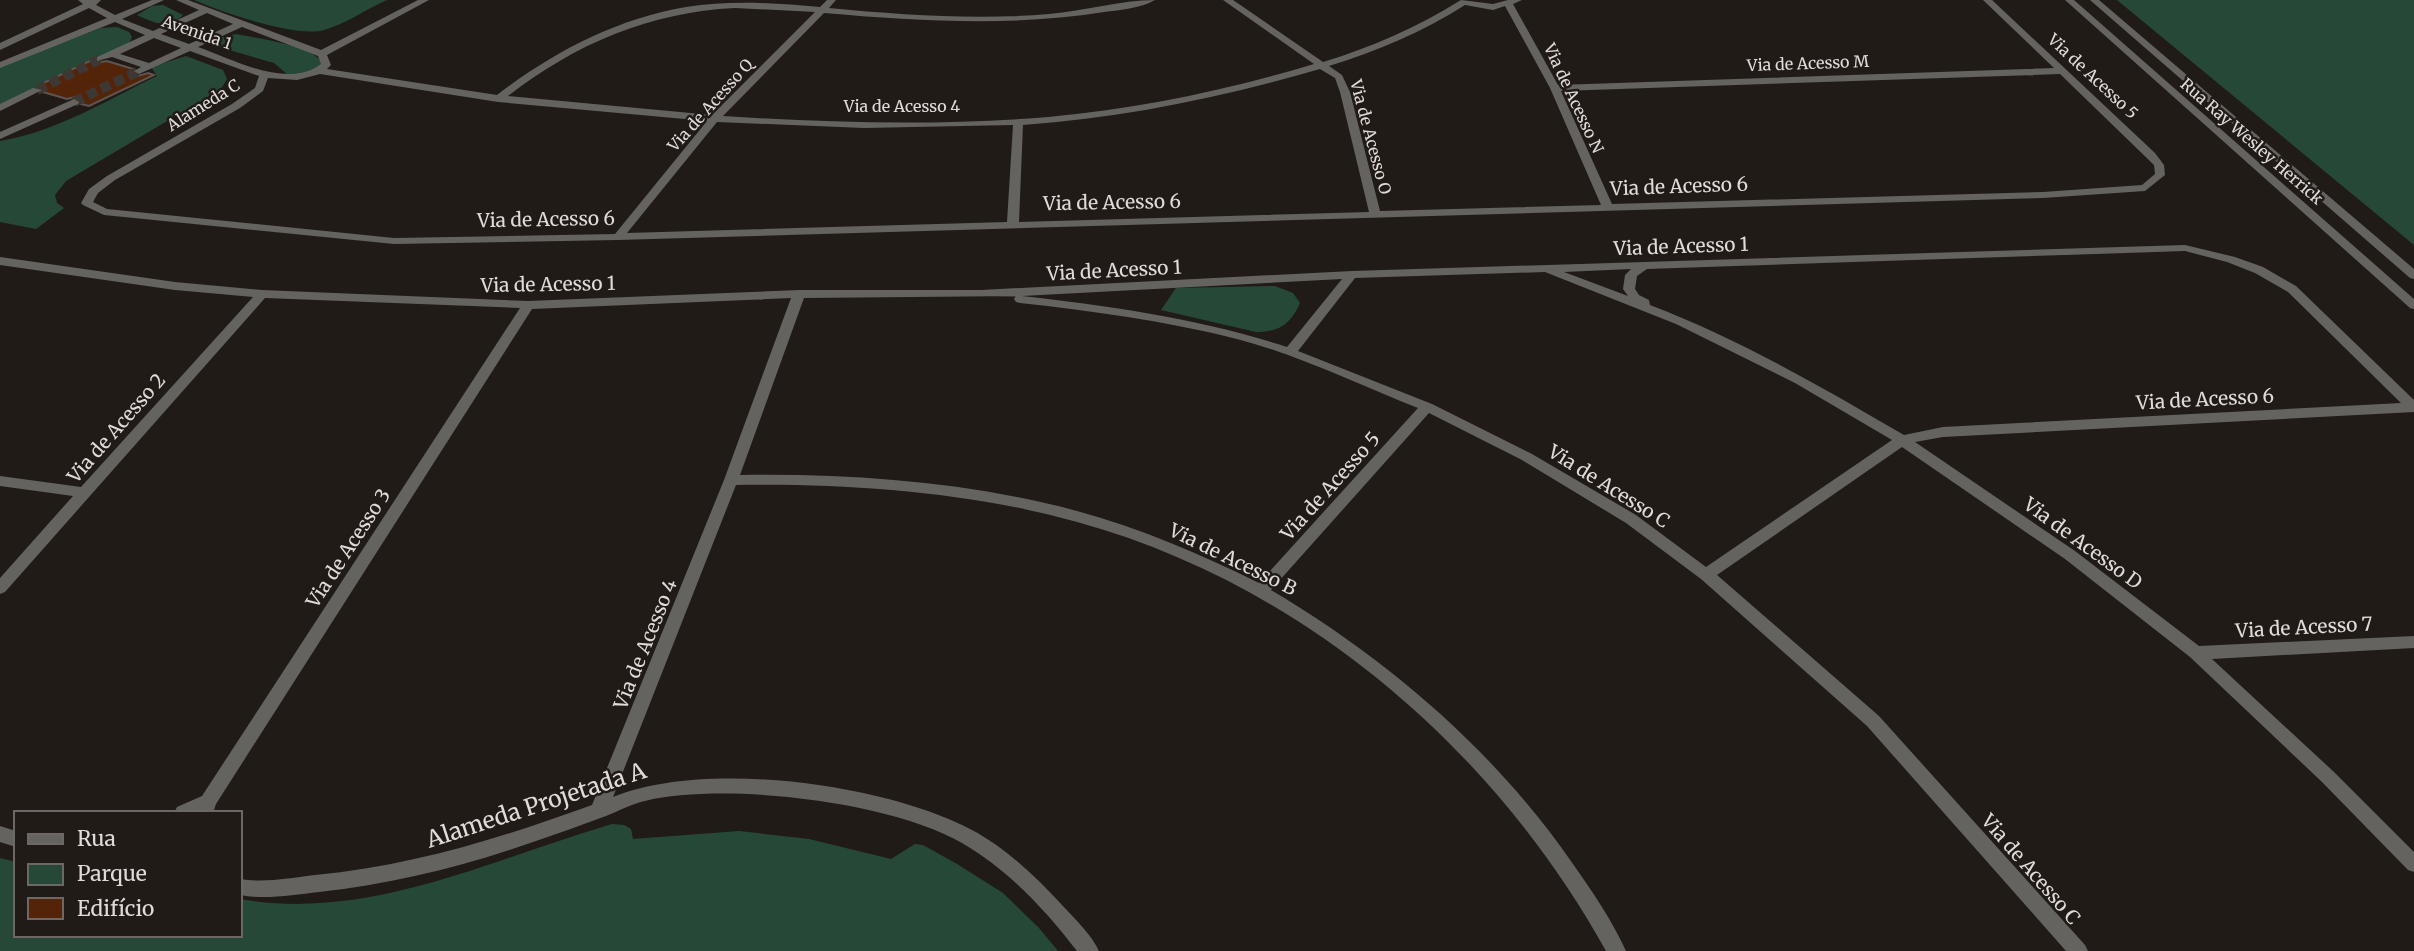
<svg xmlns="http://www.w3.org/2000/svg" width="2414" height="951" viewBox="0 0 2414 951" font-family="Merriweather,serif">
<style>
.green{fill:#264937}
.building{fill:#542408;stroke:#5d5551;stroke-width:2}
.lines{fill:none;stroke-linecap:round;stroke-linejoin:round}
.minor-tunnel{stroke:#3e3834;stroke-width:10;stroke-dasharray:10 5;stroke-linecap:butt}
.minor{fill:#646360;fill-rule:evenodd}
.tertiary{fill:#646360;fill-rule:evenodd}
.labels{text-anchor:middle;stroke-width:5;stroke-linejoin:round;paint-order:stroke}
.far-street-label{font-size:16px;fill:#e0dbd9;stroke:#211b17}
.street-label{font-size:19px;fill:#e0dbd9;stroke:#211b17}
.near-street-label{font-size:23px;fill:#e0dbd9;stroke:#211b17}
</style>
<rect width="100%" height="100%" fill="#211b17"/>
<g class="green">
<path d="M 194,0 L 387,0 C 366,9 346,24 324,30 C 296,38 221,12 194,0 Z"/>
<path d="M 2117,0 L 2414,0 L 2414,245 Z"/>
<path d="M 163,5 L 183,15 C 168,30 154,23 137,15 L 152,6 Z"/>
<path d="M 117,27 L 129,32 L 132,37 L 129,44 L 0,106 L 0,66 L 101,28 Z"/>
<path d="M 236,34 C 256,38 315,46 323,64 L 306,74 L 287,74 L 274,63 L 212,45 L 219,38 Z"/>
<path d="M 186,56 L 223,70 L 227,79 L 221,89 L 66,181 L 55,195 L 57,203 L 64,208 L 36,229 L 0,222 L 0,141 C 56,132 107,100 157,76 L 151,67 Z"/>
<path d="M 1275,286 L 1293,293 L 1300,303 C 1291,324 1279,332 1256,332 L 1161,310 L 1176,288 Z"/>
<path d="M 612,824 L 624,825 L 631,829 L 633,839 L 739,831 L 809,839 L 891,859 L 915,844 L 923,845 L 957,864 L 1003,893 L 1039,928 L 1058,951 L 0,951 L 0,858 L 16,862 L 16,935 L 240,935 L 240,899 C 368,922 492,859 612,824 Z"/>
</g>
<path class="building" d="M 94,59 L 95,63 L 107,61 L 133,69 L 132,72 L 138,76 L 148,73 L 154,75 L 89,106 L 81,104 L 75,97 L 67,99 L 43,92 L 44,89 L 37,86 Z"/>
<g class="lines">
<g class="minor-tunnel">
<path d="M 37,90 L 100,59"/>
<path d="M 74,102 L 139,71"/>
</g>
<g class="minor">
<path d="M 78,0 L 101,0 L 96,5 L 115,15 L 152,0 L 164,0 L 122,19 L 153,31 L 199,10 L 176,0 L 188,0 L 321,50 L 418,0 L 429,0 L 327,55 L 331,65 L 327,69 L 497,95 C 553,52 616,19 686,7 C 730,0 776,3 820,7 L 827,0 L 836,0 L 829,8 C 902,15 976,20 1049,14 C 1085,11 1120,0 1155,0 C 1142,8 1120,10 1104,12 C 1010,27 918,21 824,13 L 723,116 C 831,123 940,126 1048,117 C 1137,109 1228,90 1314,64 L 1223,0 L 1233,0 L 1323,62 C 1372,47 1418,27 1461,0 L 1493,4 L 1508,0 L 1522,0 L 1513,4 L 1558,85 L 2054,68 L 1983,0 L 1992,0 L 2155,153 L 2164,165 L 2165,175 L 2145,191 L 2043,198 L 618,240 L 394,244 L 104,215 L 83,205 L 81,203 L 89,189 L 107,176 L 232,104 L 255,88 L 259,76 L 190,51 L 139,74 L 134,71 L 141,67 L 112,57 L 97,61 L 97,57 L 145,35 L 115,22 L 0,68 L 0,62 L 107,18 L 89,8 L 0,50 L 0,43 L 83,4 ZM 1465,5 L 1493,10 L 1505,6 L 1550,88 L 1601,205 L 1380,211 L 1350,92 L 1342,75 L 1329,66 C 1377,51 1423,32 1465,5 ZM 735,8 L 815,12 L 712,115 L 508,96 C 575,44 650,12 735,8 ZM 207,13 L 233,24 L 189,44 L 161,34 ZM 242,27 L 318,56 L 321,64 C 287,90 233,59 198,47 ZM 154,38 L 181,48 L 149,63 L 120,54 ZM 1320,69 L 1335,78 L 1340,92 L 1369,212 L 1019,222 L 1023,125 C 1123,118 1224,97 1320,69 ZM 320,74 L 498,102 L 707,121 L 615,234 L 394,238 L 107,209 L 93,202 L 98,193 L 115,180 L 240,108 L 263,91 L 268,78 L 297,80 ZM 2060,74 L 2154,165 L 2155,174 L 2142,185 L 2043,192 L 1612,204 L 1561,91 ZM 717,122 L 864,128 L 1013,125 L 1007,222 L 627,233 Z"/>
<path d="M 33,88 L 42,90 L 0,111 L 0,104 Z"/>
<path d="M 74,99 L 79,102 L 78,104 L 0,139 L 0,132 Z"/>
<path d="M 2185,245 L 2235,257 L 2263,267 L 2296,286 L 2414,400 L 2414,412 L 1943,437 L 1915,442 L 2075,551 L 2199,646 L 2414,636 L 2414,648 L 2212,659 L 2334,772 L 2414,852 L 2414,872 L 2408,870 L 2322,782 L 2190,657 L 2065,559 L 1902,447 L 1717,575 L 1879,716 L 2085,945 L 2088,951 L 2066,951 L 1867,726 L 1701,579 L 1626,523 L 1522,460 L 1429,413 L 1271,590 C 1389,660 1495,751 1573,864 C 1592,891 1612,920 1626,951 L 1606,951 C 1494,749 1303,584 1077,522 C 971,492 846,483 736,485 L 613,797 C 705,759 885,784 972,830 C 1006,848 1036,877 1062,905 C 1075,919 1091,934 1099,951 L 1077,951 C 1045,909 1007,869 962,843 C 890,801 725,782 645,801 C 631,804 619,811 606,816 C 582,825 559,833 536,841 C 465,866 394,884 319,892 C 293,895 265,900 240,895 L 240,879 C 264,883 291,878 315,875 C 412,866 501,838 592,805 L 724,480 L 791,298 L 532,309 L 216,804 L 213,813 L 174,813 L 177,807 L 202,796 L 520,308 L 265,298 L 5,592 L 0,594 L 0,578 L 73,496 L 0,486 L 0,476 L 81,487 L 253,297 L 175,290 L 0,265 L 0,257 L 175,282 L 262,290 L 528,301 L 799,290 L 981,290 L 1352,271 ZM 2185,251 L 2227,262 L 2255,273 L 2288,292 L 2401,403 L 1943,427 L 1904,435 C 1822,387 1739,339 1650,305 L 1649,300 L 1639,295 L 1635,289 L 1637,276 L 1647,269 ZM 1631,269 L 1625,275 L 1623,289 L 1628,296 L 1564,272 ZM 1545,272 L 1676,324 L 1795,383 L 1892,440 L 1706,567 L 1636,515 L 1532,454 L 1432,404 L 1298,351 L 1355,278 ZM 1342,279 L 1287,347 C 1201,319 1112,306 1022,296 ZM 1016,296 L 1014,299 L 1016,302 L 1020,303 C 1093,311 1166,321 1237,339 C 1299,355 1359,385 1418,408 L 1259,583 C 1201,554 1139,528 1077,511 C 971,482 849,473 740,475 L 804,298 L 1018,296 Z"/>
<path d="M 0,826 L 16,831 L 16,847 L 0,842 Z"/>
</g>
<g class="tertiary">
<path d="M 2065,0 L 2074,0 L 2414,299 L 2414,309 L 2410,308 Z"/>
<path d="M 2090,0 L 2099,0 L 2414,269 L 2414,279 L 2410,278 Z"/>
</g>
</g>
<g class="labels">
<g class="far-street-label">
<text transform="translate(197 32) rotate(19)" y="6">Avenida 1</text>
<text transform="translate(1808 63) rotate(-2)" y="6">Via de Acesso M</text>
<text transform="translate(2093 76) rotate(43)" y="6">Via de Acesso 5</text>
<text transform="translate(1574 98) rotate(65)" y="6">Via de Acesso N</text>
<text transform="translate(203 105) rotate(-32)" y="6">Alameda C</text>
<text transform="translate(710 105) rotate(-48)" y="6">Via de Acesso Q</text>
<text x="902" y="112">Via de Acesso 4</text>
<text transform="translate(1371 137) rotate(75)" y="6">Via de Acesso O</text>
<text transform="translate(2252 141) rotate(41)" y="6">Rua Ray Wesley Herrick</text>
</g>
<g class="street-label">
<text transform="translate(1679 186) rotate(-2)" y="7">Via de Acesso 6</text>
<text transform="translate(1112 202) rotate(-1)" y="7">Via de Acesso 6</text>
<text transform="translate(546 219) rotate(-1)" y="7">Via de Acesso 6</text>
<text transform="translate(1681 246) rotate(-2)" y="7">Via de Acesso 1</text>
<text transform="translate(1114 270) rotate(-3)" y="7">Via de Acesso 1</text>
<text transform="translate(548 284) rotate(-1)" y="7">Via de Acesso 1</text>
<text transform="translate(2205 399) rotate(-3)" y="7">Via de Acesso 6</text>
<text transform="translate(116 428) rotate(-49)" y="7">Via de Acesso 2</text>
<text transform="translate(1330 486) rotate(-48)" y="7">Via de Acesso 5</text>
<text transform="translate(1609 486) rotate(32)" y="7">Via de Acesso C</text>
<text transform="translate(2083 543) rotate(36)" y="7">Via de Acesso D</text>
<text transform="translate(348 548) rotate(-57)" y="7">Via de Acesso 3</text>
<text transform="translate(1233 559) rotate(26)" y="7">Via de Acesso B</text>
<text transform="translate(2304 627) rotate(-3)" y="7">Via de Acesso 7</text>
<text transform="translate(645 644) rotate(-68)" y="7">Via de Acesso 4</text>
<text transform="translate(2031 869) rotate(49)" y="7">Via de Acesso C</text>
</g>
<g class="near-street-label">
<text transform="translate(536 805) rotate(-18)" y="8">Alameda Projetada A</text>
</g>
</g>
<rect x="14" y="811" width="228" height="126" fill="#211b17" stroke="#6d6865" stroke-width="2"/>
<rect x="28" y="834" width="35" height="10" fill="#646360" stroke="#6d6865" stroke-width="2"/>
<text x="77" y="846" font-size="21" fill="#e0dbd9">Rua</text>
<rect x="28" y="864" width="35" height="21" fill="#264937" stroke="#6d6865" stroke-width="2"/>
<text x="77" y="881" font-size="21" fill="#e0dbd9">Parque</text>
<rect x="28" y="898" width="35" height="21" fill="#542408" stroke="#6d6865" stroke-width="2"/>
<text x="77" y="916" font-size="21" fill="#e0dbd9">Edifício</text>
</svg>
